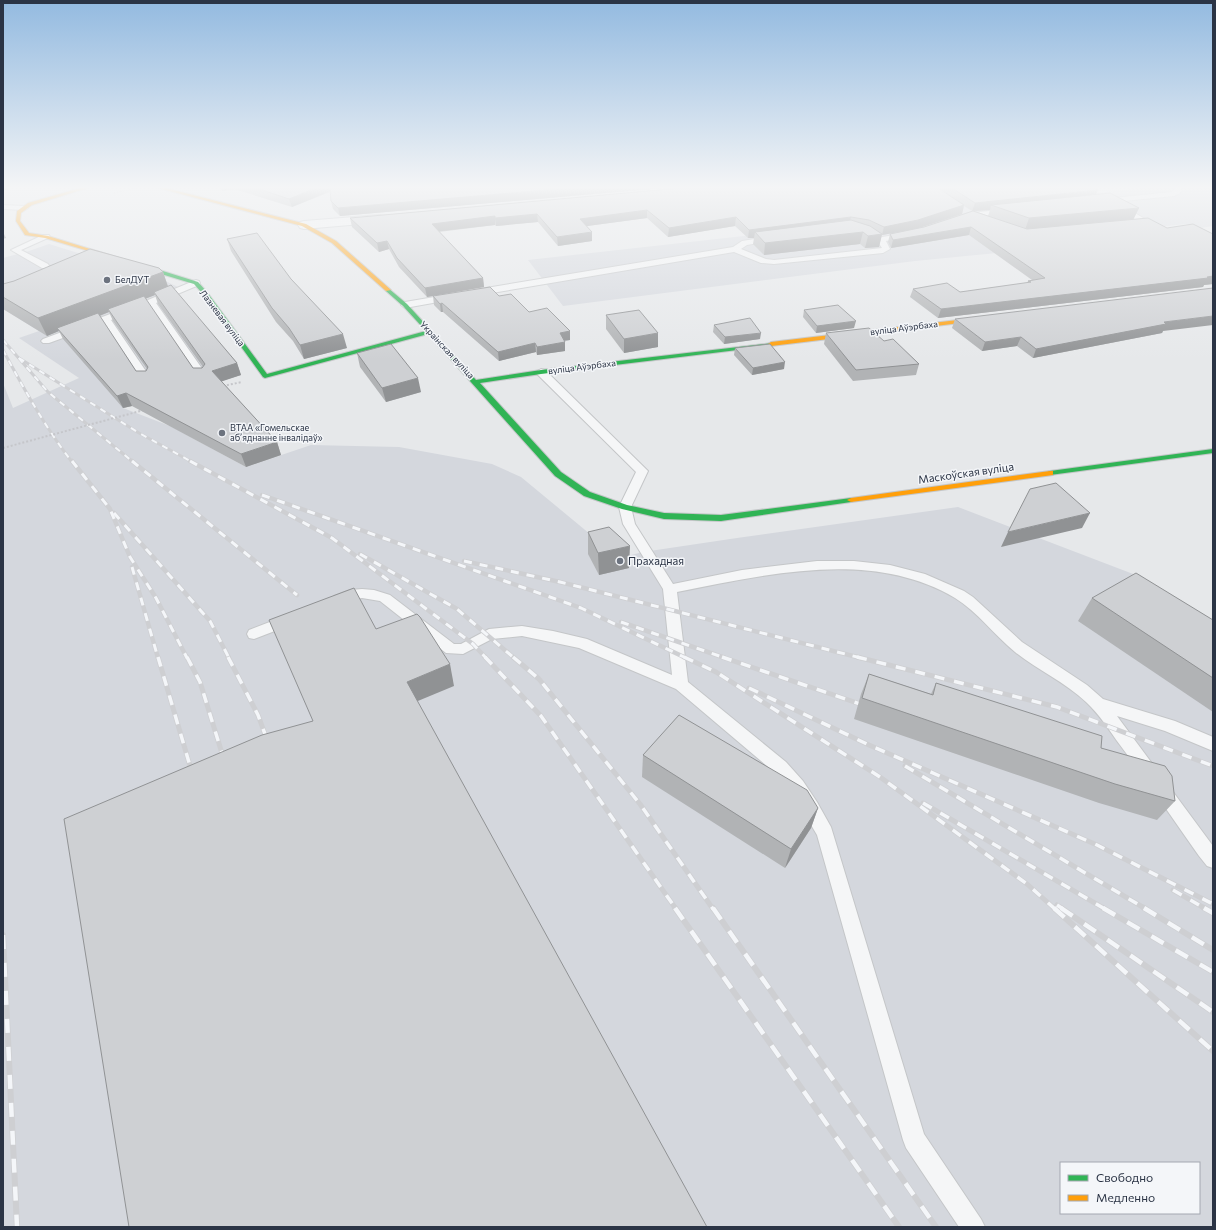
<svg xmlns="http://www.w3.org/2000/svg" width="1216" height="1230" viewBox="0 0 1216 1230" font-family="Commissioner,sans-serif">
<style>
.built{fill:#d4d7dd;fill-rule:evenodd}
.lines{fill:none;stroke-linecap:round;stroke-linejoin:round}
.lane-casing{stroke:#c4c6c8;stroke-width:2}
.street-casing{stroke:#c4c6c8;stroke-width:2}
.fast-casing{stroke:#c4c6c8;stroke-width:2}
.slow-casing{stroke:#c4c6c8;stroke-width:2}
.path-far1{stroke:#c5c6ca;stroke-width:1.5;stroke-dasharray:1.5 1.5;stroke-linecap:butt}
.path{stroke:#c5c6ca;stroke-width:2;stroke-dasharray:2 2;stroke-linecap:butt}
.lane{fill:#f5f6f7;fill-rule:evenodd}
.street{fill:#f5f6f7;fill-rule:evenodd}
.fast{fill:#30b455;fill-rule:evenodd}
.slow{fill:#ff9f0a;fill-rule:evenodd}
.rail-far3-casing{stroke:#cecfd2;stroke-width:3}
.rail-far2-casing{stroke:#cecfd2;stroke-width:4.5}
.rail-far1-casing{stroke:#cecfd2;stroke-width:5}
.rail-casing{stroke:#cecfd2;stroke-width:6}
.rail-far3{stroke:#f4f6f9;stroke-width:2;stroke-dasharray:6;stroke-linecap:butt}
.rail-far2{stroke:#f4f6f9;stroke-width:3;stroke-dasharray:8;stroke-linecap:butt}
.rail-far1{stroke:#f4f6f9;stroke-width:3.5;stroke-dasharray:10;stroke-linecap:butt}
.rail{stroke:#f4f6f9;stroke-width:4.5;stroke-dasharray:14;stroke-linecap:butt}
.path-bridge{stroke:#c5c6ca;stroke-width:2;stroke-dasharray:2 2;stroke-linecap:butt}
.wall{fill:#b1b3b5;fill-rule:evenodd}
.shaded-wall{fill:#909294}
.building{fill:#ced0d3;stroke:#909294}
.poi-dot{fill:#6c737f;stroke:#f4f6f9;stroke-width:1.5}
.labels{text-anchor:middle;stroke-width:3;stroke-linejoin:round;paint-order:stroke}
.far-poi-label{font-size:9px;fill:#2b3445;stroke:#f4f6f9;text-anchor:start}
.far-street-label{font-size:9px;fill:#2b3445;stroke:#f4f6f9}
.street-label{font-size:11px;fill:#2b3445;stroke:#f4f6f9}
.poi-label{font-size:11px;fill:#2b3445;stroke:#f4f6f9;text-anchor:start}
</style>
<rect width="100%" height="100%" fill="#e6e8ea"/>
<g class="built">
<path d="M 1143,188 L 1213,188 L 1213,226 L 1200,228 L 1186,224 L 1157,227 L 1078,245 L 915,261 L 563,306 L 528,260 L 871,222 L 949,205 L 1030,200 Z"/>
<path d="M 49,244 L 159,278 L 178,287 L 175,296 L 241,375 L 195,390 L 123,408 L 170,426 L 246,467 L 311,445 L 399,447 L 492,464 L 521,477 L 619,558 L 643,552 L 737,538 L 958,507 L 1141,577 L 1213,628 L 1213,1227 L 3,1227 L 3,383 L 13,408 L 79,378 L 19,338 L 39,331 L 3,309 L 3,258 L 29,251 ZM 1061,1163 L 1199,1163 L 1199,1213 L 1061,1213 Z"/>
</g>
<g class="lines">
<defs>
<g id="lane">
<path d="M 1175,188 L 1182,188 L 1180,193 L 1174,196 L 1103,203 L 1099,201 L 1103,199 L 1172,192 Z"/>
<path d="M 3,205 L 24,206 L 28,208 L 24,210 L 3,209 Z"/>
<path d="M 1116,205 L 1122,205 L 1148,221 L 1142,225 L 1128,226 L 1128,222 L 1139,221 L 1116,209 Z"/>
<path d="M 1007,209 L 1011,211 L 1010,213 L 964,219 L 960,217 L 971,213 Z"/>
<path d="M 860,230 L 866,230 L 882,237 L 908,233 L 912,235 L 908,237 L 886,241 L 890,249 L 883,253 L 774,264 L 761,263 L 734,252 L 474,296 L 470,293 L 474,290 L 733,247 L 742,241 L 773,236 L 776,236 L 776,240 L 747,245 L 741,249 L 766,259 L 774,260 L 882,248 L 878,242 L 860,234 Z"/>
<path d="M 43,235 L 49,235 L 50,237 L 21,250 L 48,264 L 49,266 L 48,268 L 42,268 L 11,250 Z"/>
<path d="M 196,280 L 199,281 L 200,283 L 199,285 L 156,303 L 208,377 L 207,379 L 199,379 L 149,306 L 111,320 L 152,380 L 151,382 L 143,382 L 104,323 L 49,343 L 43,343 L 41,341 L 43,339 L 148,300 Z"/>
<path d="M 452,294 L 456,297 L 455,299 L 405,308 L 401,305 L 405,302 Z"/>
<path d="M 541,369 L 545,370 L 648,471 L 631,507 L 635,524 L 673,584 L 742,570 L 817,561 L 854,561 L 890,565 L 925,574 L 964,591 L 973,597 L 1022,642 L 1087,685 L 1103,699 L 1175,721 L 1213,737 L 1213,751 L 1165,731 L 1117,716 L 1213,846 L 1213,868 L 1207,866 L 1199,856 C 1173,819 1147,781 1120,745 C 1109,730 1100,715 1086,702 C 1065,682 1037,670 1015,652 C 994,635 978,612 955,598 C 871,548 766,575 677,592 L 688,682 L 786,762 L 803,781 L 817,802 L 831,827 L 924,1134 L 981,1219 L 985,1227 L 959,1227 L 906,1148 L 903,1140 L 817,835 L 791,791 L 774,772 L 676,689 L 579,648 L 522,636 L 492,639 L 463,654 L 446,653 L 380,601 L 362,598 L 350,600 L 339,604 L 334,602 L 332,599 L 334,596 L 350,590 L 362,589 L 374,590 L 390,595 L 454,644 L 461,644 L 489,629 L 522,626 L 553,631 L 587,639 L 672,675 L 663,589 L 623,524 L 619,507 L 636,472 L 537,374 L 536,372 Z"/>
<path d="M 288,615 L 293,616 L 295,620 L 293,624 L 254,639 L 249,638 L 247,634 L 249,630 Z"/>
</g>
<path id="street" d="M 380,215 L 384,216 L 386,219 L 384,222 L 304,229 L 300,228 L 298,225 L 300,222 L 304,221 Z"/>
<g id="fast">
<path d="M 150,267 L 198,282 L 207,292 L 267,374 L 426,331 L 403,306 L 386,291 L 386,289 L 388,288 L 407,304 L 476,380 L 541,370 L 773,343 L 773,345 L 771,346 L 541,374 L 480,383 L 561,472 L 590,492 L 627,505 L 664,513 L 721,515 L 851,498 L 855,500 L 851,502 L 721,521 L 664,519 L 622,509 L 584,496 L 555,476 L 428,334 L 265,378 L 263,377 L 203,294 L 194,284 L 148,270 L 148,268 Z"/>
<path d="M 1213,449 L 1213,453 L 1050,475 L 1046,473 L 1050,471 Z"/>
</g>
<g id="slow">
<path d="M 80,188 L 88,188 L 32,205 L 21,213 L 20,221 L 29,233 L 48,236 L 152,268 L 152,270 L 45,238 L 25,235 L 16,221 L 17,211 L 28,203 Z"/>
<path d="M 158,188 L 166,188 L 306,224 L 336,241 L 391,290 L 386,291 L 332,243 L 302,226 Z"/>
<path d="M 983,317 L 985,318 L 985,320 L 771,346 L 768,344 L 771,342 Z"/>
<path d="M 1050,471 L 1053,471 L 1053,475 L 851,502 L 847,500 L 851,498 Z"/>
</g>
</defs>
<use href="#lane" class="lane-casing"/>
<use href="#street" class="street-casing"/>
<use href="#fast" class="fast-casing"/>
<use href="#slow" class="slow-casing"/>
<path class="path-far1" d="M 114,193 L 137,188"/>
<path class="path" d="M 223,386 L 242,382"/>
<use href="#lane" class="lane"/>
<use href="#street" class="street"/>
<use href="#fast" class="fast"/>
<use href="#slow" class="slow"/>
<defs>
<g id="rail-far3">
<path d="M 3,340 L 48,392 L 133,462"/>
<path d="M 3,350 C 24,389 45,427 72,462"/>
<path d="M 19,358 L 139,433 L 192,462"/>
</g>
<g id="rail-far2">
<path d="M 72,461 L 110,509 L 130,557 L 156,598 L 187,658"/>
<path d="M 132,461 L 297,595"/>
<path d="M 190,461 L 332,538 L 473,644 L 486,658"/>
<path d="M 262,495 L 581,608 L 686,658"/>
<path d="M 114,513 L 210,621 L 229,658"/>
<path d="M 360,554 L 457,609 L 514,658"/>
<path d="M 464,561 L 560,582 L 861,658"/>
<path d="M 132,567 L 158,658"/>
<path d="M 621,622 L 725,658"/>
</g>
<g id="rail-far1">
<path d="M 158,657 L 193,776"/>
<path d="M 187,657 L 200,682 L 225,763"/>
<path d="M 228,657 L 258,715 L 269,745"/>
<path d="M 485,657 L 541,716 L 676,909"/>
<path d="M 513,657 L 539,679 L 640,804 L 713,909"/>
<path d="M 684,657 L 716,672 L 880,777 L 1027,884 L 1055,909"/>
<path d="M 722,657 L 869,707"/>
<path d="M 857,657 L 1057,707 L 1213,766"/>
<path d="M 749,688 L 869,745 L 1097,845 L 1213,904"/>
<path d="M 905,766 L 1146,909"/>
<path d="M 923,803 L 1105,909"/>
<path d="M 1173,890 L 1206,909"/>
<path d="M 1057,905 L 1063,909"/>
</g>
<g id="rail">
<path d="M 675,908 L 899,1227"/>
<path d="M 713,908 L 936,1227"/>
<path d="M 1054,908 L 1213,1051"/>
<path d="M 1061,908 L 1213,1012"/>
<path d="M 1103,908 L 1213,972"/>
<path d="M 1144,908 L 1213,950"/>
<path d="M 1204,908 L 1213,913"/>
<path d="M 3,935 L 17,1227"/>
</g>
</defs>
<use href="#rail-far3" class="rail-far3-casing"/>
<use href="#rail-far2" class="rail-far2-casing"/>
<use href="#rail-far1" class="rail-far1-casing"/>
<use href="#rail" class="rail-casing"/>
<use href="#rail-far3" class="rail-far3"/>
<use href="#rail-far2" class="rail-far2"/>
<use href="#rail-far1" class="rail-far1"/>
<use href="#rail" class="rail"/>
<path class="path-bridge" d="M 3,448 L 144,410"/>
</g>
<g class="wall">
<path d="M 221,188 L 663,188 L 340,216 L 333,209 L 331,201 L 330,192 L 292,207 L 234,189 L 222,191 Z"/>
<path d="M 681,188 L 1093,188 L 1096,195 L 1139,208 L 1133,220 L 1167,228 L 1213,234 L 1213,284 L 1204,285 L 1203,287 L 938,318 L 910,297 L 913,289 L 960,292 L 1027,283 L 1028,281 L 1032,280 L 969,235 L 891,248 L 888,242 L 890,234 L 924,227 L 972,211 L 964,206 L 962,214 L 916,229 L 882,235 L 879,247 L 865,248 L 860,244 L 764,255 L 753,244 L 754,238 L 748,238 L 735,226 L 668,237 L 647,218 L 587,226 L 592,241 L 558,246 L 538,222 L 496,226 L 495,225 L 439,232 L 483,278 L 484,287 L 427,297 L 399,267 L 389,249 L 379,252 L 352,227 L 350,218 ZM 990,210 L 988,216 L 975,211 L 980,211 Z"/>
<path d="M 227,239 L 291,279 L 347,348 L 304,359 L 293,341 L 276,322 L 231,251 Z"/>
<path d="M 163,272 L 168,286 L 237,363 L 241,375 L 221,381 L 277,442 L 281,455 L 246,467 L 132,406 L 123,408 L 63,339 L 59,331 L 47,336 L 3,309 L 3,284 ZM 155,295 L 158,304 L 203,367 L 202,368 L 193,368 L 145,299 ZM 109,312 L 113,321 L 147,369 L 146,371 L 136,371 L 100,316 Z"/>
<path d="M 433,296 L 499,296 L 529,312 L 570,331 L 570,340 L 564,341 L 565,351 L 537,355 L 536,352 L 499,361 L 443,312 L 441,312 L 434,305 Z"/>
<path d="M 804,310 L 854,328 L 816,333 L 803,317 Z"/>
<path d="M 606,315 L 658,347 L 624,353 L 606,329 Z"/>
<path d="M 955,319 L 1163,331 L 1162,333 L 1033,358 L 1017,346 L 982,351 L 952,328 Z"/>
<path d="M 714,325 L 760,339 L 724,344 L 713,332 Z"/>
<path d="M 826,333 L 919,364 L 916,375 L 853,381 L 824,344 Z"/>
<path d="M 735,348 L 784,369 L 752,375 L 734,355 Z"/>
<path d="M 357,353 L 421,392 L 386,402 L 360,367 Z"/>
<path d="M 588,532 L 629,568 L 599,575 L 588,554 Z"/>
<path d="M 1092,598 L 1213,620 L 1213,712 L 1078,621 Z"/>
<path d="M 869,674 L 931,694 L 936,683 L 1101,748 L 1175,801 L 1157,820 L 1099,803 L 854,719 L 861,694 Z"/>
<path d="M 643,755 L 818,808 L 811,828 L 785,868 L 642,777 Z"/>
</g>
<g class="shaded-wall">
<path d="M 3,188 L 11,188 L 3,191 Z"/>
<path d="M 221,188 L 234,188 L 234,189 L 222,191 Z"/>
<path d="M 316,188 L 331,188 L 331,191 L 292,207 L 289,199 Z"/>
<path d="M 569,188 L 663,188 L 340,216 L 338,208 Z"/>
<path d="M 1098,190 L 1094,199 L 991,205 L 990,210 L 972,211 L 975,203 Z"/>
<path d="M 964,205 L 962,214 L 916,229 L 882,235 L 884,227 Z"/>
<path d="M 1139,208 L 1133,220 L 1025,230 L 1029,218 Z"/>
<path d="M 647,210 L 647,218 L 580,227 L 580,219 Z"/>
<path d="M 537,214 L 538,222 L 496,226 L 495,218 Z"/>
<path d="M 495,216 L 495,225 L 433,232 L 432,224 Z"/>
<path d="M 736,217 L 735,226 L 668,237 L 669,228 Z"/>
<path d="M 851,217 L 849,226 L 755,232 L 754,238 L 748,238 L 749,230 Z"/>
<path d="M 971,227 L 969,235 L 891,248 L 893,240 Z"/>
<path d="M 3,232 L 6,238 L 3,239 Z"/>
<path d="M 592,232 L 592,241 L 558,246 L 557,237 Z"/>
<path d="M 863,232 L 860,244 L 764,255 L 765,243 Z"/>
<path d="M 882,234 L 879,247 L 865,248 L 868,236 Z"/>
<path d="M 387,241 L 389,249 L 379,252 L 377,243 Z"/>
<path d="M 163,272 L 169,290 L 154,292 L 155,295 L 110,312 L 108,309 L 109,312 L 60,331 L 57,328 L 59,331 L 47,336 L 38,318 Z"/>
<path d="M 1213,276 L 1213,284 L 1204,285 L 1203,287 L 938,318 L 941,309 Z"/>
<path d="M 483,278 L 484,287 L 427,297 L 425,288 Z"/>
<path d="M 442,303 L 443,312 L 441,312 L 440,304 Z"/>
<path d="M 1213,316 L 1213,325 L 1163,331 L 1162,333 L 1033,358 L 1036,349 L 1164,322 Z"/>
<path d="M 856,321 L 854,328 L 816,333 L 817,326 Z"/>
<path d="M 570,331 L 570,340 L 560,341 L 560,333 Z"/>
<path d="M 658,333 L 658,347 L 624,353 L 624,339 Z"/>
<path d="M 761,333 L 760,339 L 724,344 L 725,337 Z"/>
<path d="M 343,334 L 347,348 L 304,359 L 300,345 Z"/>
<path d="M 1021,337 L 1017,346 L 982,351 L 985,342 Z"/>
<path d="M 565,342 L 565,351 L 537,355 L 537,347 Z"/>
<path d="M 535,343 L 536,352 L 499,361 L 498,352 Z"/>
<path d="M 785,362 L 784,369 L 752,375 L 753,368 Z"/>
<path d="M 237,363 L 241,375 L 217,383 L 212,371 Z"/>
<path d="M 418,378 L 421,392 L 386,402 L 382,388 Z"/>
<path d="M 126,393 L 132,406 L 123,408 L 117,396 Z"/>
<path d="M 277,442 L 281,455 L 246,467 L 241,454 Z"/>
<path d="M 1090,513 L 1082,528 L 1001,547 L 1008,532 Z"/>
<path d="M 630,546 L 629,568 L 599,575 L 598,553 Z"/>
<path d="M 450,664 L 454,686 L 413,703 L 407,682 Z"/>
<path d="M 818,808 L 811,828 L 785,868 L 791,849 Z"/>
</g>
<g class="building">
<path d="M 256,188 L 316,188 L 289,199 Z"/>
<path d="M 330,188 L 569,188 L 338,208 L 331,201 Z"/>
<path d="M 681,188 L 938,188 L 964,205 L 918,220 L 884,227 L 869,220 L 851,217 L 749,230 L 736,217 L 669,228 L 647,210 L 580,219 L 592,232 L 557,237 L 537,214 L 495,218 L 495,216 L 432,224 L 483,278 L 425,288 L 397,258 L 387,241 L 377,243 L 350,218 Z"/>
<path d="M 952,188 L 1093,188 L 1098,190 L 975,203 Z"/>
<path d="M 1110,193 L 1139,208 L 1029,218 L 991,205 Z"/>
<path d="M 973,211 L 1027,229 L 1148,218 L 1167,228 L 1193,224 L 1213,234 L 1213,276 L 1207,277 L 1208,278 L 941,309 L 913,289 L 947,283 L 960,292 L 1031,282 L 1028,281 L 1045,278 L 971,227 L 893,240 L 890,234 L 924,227 Z"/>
<path d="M 851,220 L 870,226 L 882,234 L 868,236 L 863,232 L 765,243 L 755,232 Z"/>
<path d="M 257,233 L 291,279 L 343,334 L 300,345 L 289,328 L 272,308 L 227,239 Z"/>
<path d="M 90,249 L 159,268 L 163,272 L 38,318 L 3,297 L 3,284 L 14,281 Z"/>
<path d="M 171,285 L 237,363 L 212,371 L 277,442 L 241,454 L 126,393 L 117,396 L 57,328 L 98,313 L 136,371 L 146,371 L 148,367 L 108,309 L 144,296 L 193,368 L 202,368 L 205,364 L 154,292 Z"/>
<path d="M 490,287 L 499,296 L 511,294 L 529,312 L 547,308 L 570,331 L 560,333 L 565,342 L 537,347 L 535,343 L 498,352 L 442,303 L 440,304 L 433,296 Z"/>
<path d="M 1213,288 L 1213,316 L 1164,322 L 1166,324 L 1036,349 L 1021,337 L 985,342 L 955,319 Z"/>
<path d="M 838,305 L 856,321 L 817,326 L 804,310 Z"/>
<path d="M 639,310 L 658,333 L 624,339 L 606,315 Z"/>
<path d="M 750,318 L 761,333 L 725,337 L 714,325 Z"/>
<path d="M 869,328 L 884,341 L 893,339 L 919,364 L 856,370 L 826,333 Z"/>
<path d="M 391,344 L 418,378 L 382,388 L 357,353 Z"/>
<path d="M 770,344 L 785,362 L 753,368 L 735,348 Z"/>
<path d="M 1056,483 L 1090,513 L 1008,532 L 1030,489 Z"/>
<path d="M 609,527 L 630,546 L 598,553 L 588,532 Z"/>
<path d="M 1136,573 L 1213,620 L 1213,678 L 1092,598 Z"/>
<path d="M 354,588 L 376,629 L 417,614 L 420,617 L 450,664 L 407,682 L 707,1227 L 129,1227 L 64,819 L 262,735 L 313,721 L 269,620 Z"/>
<path d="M 869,674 L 933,695 L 936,683 L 1102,736 L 1101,748 L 1165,766 L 1172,776 L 1175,801 L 1115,784 L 862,698 Z"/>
<path d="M 679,715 L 807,790 L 818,808 L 791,849 L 643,755 Z"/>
</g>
<linearGradient id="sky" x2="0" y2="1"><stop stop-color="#93bae0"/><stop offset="0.52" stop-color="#f4f5f6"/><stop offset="1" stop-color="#f4f5f6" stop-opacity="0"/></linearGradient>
<rect width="1216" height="360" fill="url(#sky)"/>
<g class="poi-dot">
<circle cx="107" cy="280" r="4"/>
<circle cx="222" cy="433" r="4"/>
<circle cx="620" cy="561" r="4"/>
</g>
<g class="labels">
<g class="far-poi-label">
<text x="115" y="283">БелДУТ</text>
<text x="230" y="431">ВТАА «Гомельскае<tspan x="230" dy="10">абʼяднанне інвалідаў»</tspan></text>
</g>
<g class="far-street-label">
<text transform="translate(222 318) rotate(53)" y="3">Лазневая вуліца</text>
<text transform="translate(904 328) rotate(-7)" y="3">вуліца Аўэрбаха</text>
<text transform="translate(447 350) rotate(47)" y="3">Украінская вуліца</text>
<text transform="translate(582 367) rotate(-7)" y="3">вуліца Аўэрбаха</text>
</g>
<g class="street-label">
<text transform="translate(966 473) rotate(-8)" y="4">Маскоўская вуліца</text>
</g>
<g class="poi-label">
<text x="628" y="565">Прахадная</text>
</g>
</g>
<rect width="1216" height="1230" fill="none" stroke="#2b3445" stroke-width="8"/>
<rect x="1060" y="1162" width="140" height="52" fill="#f4f6f9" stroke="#a4a8b1"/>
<rect x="1068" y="1175" width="20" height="6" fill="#30b455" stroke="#a4a8b1"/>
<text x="1096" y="1182" font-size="12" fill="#2b3445">Свободно</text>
<rect x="1068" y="1195" width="20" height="6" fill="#ff9f0a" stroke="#a4a8b1"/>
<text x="1096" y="1202" font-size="12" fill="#2b3445">Медленно</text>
</svg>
